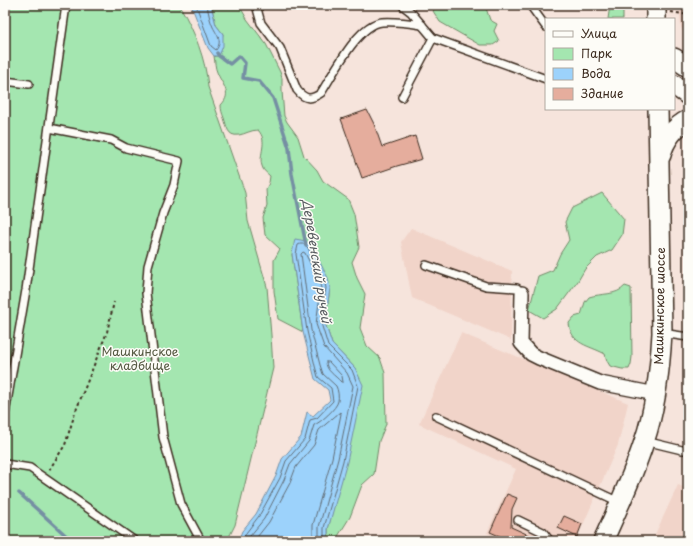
<svg xmlns="http://www.w3.org/2000/svg" width="693" height="546" viewBox="0 0 693 546" font-family="'Playpen Sans',sans-serif">
<style>
.built{fill:#f1d4c9}
.green{fill:#a4e6b0;stroke:#708867}
.water{fill:#9cd2fb;stroke:#758fa3}
.lines{fill:none;stroke-linecap:round;stroke-linejoin:round}
.shore{stroke:#626d76;stroke-width:1}
.stream{stroke:#758fa3;stroke-width:3.5}
.building{fill:#e5ad9d;stroke:#3b2a1e}
.lane-casing{stroke:#3b2a1e;stroke-width:10}
.street-casing{stroke:#3b2a1e;stroke-width:16}
.secondary-casing{stroke:#3b2a1e;stroke-width:22}
.path{stroke:#3b2a1e;stroke-width:2;stroke-dasharray:3 3;stroke-linecap:butt}
.lane{stroke:#fdfcf7;stroke-width:7}
.street{stroke:#fdfcf7;stroke-width:13}
.secondary{stroke:#fdfcf7;stroke-width:19}
.labels{text-anchor:middle;stroke-width:3;stroke-linejoin:round;paint-order:stroke}
.street-label{font-size:12px;fill:#3b2a1e;stroke:#fdfcf7}
.park-label{font-size:12px;fill:#555942;stroke:#fdfcf7}
.water-label{font-size:13px;font-style:italic;fill:#585c60;stroke:#fdfcf7}
</style>
<rect width="100%" height="100%" fill="#f6e4dc"/>
<filter id="ink" filterUnits="userSpaceOnUse"><feTurbulence type="fractalNoise" baseFrequency=".025" numOctaves="2"/><feDisplacementMap in="SourceGraphic" scale="8" xChannelSelector="R" yChannelSelector="G"/><feConvolveMatrix kernelMatrix="1 2 1 2 8 2 1 2 1" color-interpolation-filters="sRGB"/></filter>
<g filter="url(#ink)">
<g class="built">
<path d="M 679,5 L 688,5 L 688,40 L 681,27 Z"/>
<path d="M 411,228 L 512,271 L 511,340 L 412,298 L 401,242 Z"/>
<path d="M 461,333 L 628,403 L 618,445 L 576,541 L 505,541 L 487,533 L 516,469 L 419,424 Z"/>
<path d="M 678,485 L 688,489 L 688,541 L 652,541 Z"/>
</g>
<g class="green">
<path d="M 5,5 L 182,5 L 181,8 C 194,30 206,60 208,87 L 245,193 L 248,221 L 267,287 L 271,335 L 273,368 L 235,525 L 227,541 L 5,541 Z"/>
<path d="M 211,5 L 239,5 L 247,19 L 266,44 L 280,72 L 282,78 L 282,91 L 284,116 L 287,122 L 298,137 L 304,156 L 317,170 L 323,181 L 348,199 L 354,214 L 359,247 L 352,262 L 357,278 L 365,294 L 360,328 L 367,346 L 380,358 L 385,373 L 386,424 L 379,441 L 374,474 L 362,485 L 350,517 L 335,541 L 328,541 L 328,529 L 334,505 L 355,368 L 332,344 L 325,323 L 330,288 L 292,254 L 303,332 L 278,319 L 274,291 L 274,260 L 280,249 L 265,235 L 263,218 L 267,206 L 266,189 L 269,183 L 270,176 C 267,173 263,171 262,166 C 258,154 269,142 258,130 C 251,130 245,134 239,135 C 227,137 227,126 224,118 C 222,113 221,110 221,105 C 233,93 222,85 217,72 C 215,68 215,61 214,56 L 219,56 L 223,34 L 216,25 Z"/>
<path d="M 449,5 L 485,5 L 490,20 L 497,24 L 494,31 L 499,41 L 493,45 L 480,45 L 440,22 L 433,11 L 437,6 Z"/>
<path d="M 610,5 L 623,5 L 623,19 L 608,19 Z"/>
<path d="M 602,193 L 624,219 L 622,235 L 612,250 L 597,257 L 585,269 L 578,281 L 557,309 L 543,318 L 529,310 L 538,276 L 553,270 L 560,254 L 569,240 L 565,222 L 572,208 Z"/>
<path d="M 625,286 L 631,288 L 632,357 L 631,364 L 629,369 L 622,369 L 610,366 L 607,361 L 605,354 C 589,345 571,345 569,323 L 574,317 L 581,315 L 585,302 L 589,297 C 601,293 616,296 625,286 Z"/>
</g>
<g class="water">
<path d="M 191,5 L 211,5 L 216,25 L 223,34 L 223,46 L 219,56 L 214,56 L 208,48 Z"/>
<path d="M 295,239 L 306,241 L 311,245 L 328,278 L 330,288 L 325,323 L 332,344 L 355,368 L 363,385 L 347,462 L 328,529 L 328,541 L 238,541 L 242,531 L 256,514 L 276,476 L 282,459 L 301,437 L 307,412 L 313,416 L 330,400 L 328,390 L 315,379 L 303,332 L 292,254 Z"/>
</g>
<g class="lines">
<g class="shore">
<path d="M 196,5 L 211,46 L 216,50 C 223,41 217,35 213,27 C 210,21 208,11 207,5"/>
<path d="M 326,362 L 329,362 L 342,376 L 343,382 L 341,382 C 335,375 326,371 326,362 Z"/>
<path d="M 242,541 L 246,533 L 259,516 L 280,478 L 286,461 L 305,439 L 310,420 L 317,418 L 333,401 L 331,388 L 318,377 L 315,366 L 307,331 L 296,254 L 298,245 L 300,244 L 304,244 L 308,248 L 324,279 L 326,288 L 321,323 L 328,346 L 352,370 L 358,386 L 343,461 L 324,528 L 324,541"/>
<path d="M 247,541 L 250,536 L 264,519 L 284,480 L 290,464 L 309,441 L 314,425 C 320,423 337,408 338,401 C 339,397 338,390 336,386 L 323,374 L 320,365 L 311,330 L 301,254 L 303,252 L 305,253 L 319,281 L 321,288 L 316,324 L 324,347 L 347,373 L 353,386 L 338,459 L 319,527 L 319,541"/>
<path d="M 254,541 L 269,522 L 290,483 L 296,467 L 314,445 L 319,430 L 340,412 L 341,414 L 332,458 L 313,525 L 313,541"/>
</g>
<g class="stream">
<path d="M 217,53 L 219,56 L 230,64 L 239,56 L 245,63 L 243,78 L 259,81 L 273,98 L 289,148 L 292,174 L 306,245"/>
<path d="M 19,493 L 72,541"/>
</g>
</g>
<g class="building">
<path d="M 367,110 L 374,124 L 382,147 L 415,136 L 422,159 L 397,166 L 362,178 L 341,119 Z"/>
<path d="M 507,494 L 517,498 L 512,509 L 511,527 L 542,541 L 511,541 L 490,532 Z"/>
<path d="M 564,516 L 582,524 L 577,537 L 558,528 Z"/>
</g>
<g class="lines">
<defs>
<g id="lane">
<path d="M 256,5 L 261,23 L 280,48 L 297,90 C 305,100 311,100 321,93 C 334,73 358,24 382,22 C 395,21 409,23 422,25"/>
<path d="M 402,5 L 411,12 L 433,38"/>
<path d="M 530,5 L 546,27"/>
<path d="M 5,81 L 29,84"/>
<path d="M 402,97 L 433,38 L 546,79"/>
<path d="M 49,128 L 111,140 L 126,148 L 179,161 L 174,185 L 163,213 L 148,266 L 146,293 L 163,437 L 181,504 L 201,541"/>
<path d="M 426,265 L 486,286 L 517,288 L 522,293"/>
<path d="M 662,333 L 688,337"/>
<path d="M 5,414 L 26,290 L 66,5"/>
<path d="M 436,416 L 619,502"/>
<path d="M 645,441 L 682,450 L 688,450"/>
<path d="M 5,464 L 30,468 L 135,541"/>
<path d="M 518,520 L 543,532 L 550,541"/>
</g>
<path id="street" d="M 522,293 L 521,343 L 531,354 L 539,358 L 600,383 L 656,394"/>
<g id="secondary">
<path d="M 656,5 L 656,19"/>
<path d="M 674,58 L 688,67"/>
<path d="M 674,85 L 688,95"/>
<path d="M 661,155 C 664,141 675,126 688,120"/>
<path d="M 603,541 C 618,508 633,476 644,442 C 656,407 660,370 662,333 L 658,109"/>
</g>
</defs>
<use href="#lane" class="lane-casing"/>
<use href="#street" class="street-casing"/>
<use href="#secondary" class="secondary-casing"/>
<g class="path">
<path d="M 671,12 L 688,15"/>
<path d="M 49,470 L 65,445 L 75,413 L 107,332 L 114,302"/>
</g>
<use href="#lane" class="lane"/>
<use href="#street" class="street"/>
<use href="#secondary" class="secondary"/>
</g>
</g>
<g class="labels">
<g class="street-label">
<text transform="translate(660 306) rotate(-89)" y="4">Машкинское шоссе</text>
</g>
<g class="park-label">
<text x="140" y="356">Машкинское<tspan x="140" dy="14">кладбище</tspan></text>
</g>
<g class="water-label">
<text transform="translate(317 261) rotate(81)" y="5">Деревенский ручей</text>
</g>
</g>
<rect width="693" height="546" fill="none" stroke="#fdfcf7" stroke-width="20"/>
<rect x="10" y="10" width="673" height="526" fill="none" stroke="#3b2a1e" stroke-width="1.5" filter="url(#ink)"/>
<rect x="545" y="18" width="130" height="92" fill="#fdfcf7" stroke="#afa8a0"/>
<rect x="553" y="31" width="20" height="6" fill="#fdfcf7" stroke="#afa8a0"/>
<text x="581" y="38" font-size="12" fill="#3b2a1e">Улица</text>
<rect x="553" y="48" width="20" height="12" fill="#a4e6b0" stroke="#afa8a0"/>
<text x="581" y="58" font-size="12" fill="#3b2a1e">Парк</text>
<rect x="553" y="68" width="20" height="12" fill="#9cd2fb" stroke="#afa8a0"/>
<text x="581" y="78" font-size="12" fill="#3b2a1e">Вода</text>
<rect x="553" y="88" width="20" height="12" fill="#e5ad9d" stroke="#afa8a0"/>
<text x="581" y="98" font-size="12" fill="#3b2a1e">Здание</text>
</svg>
